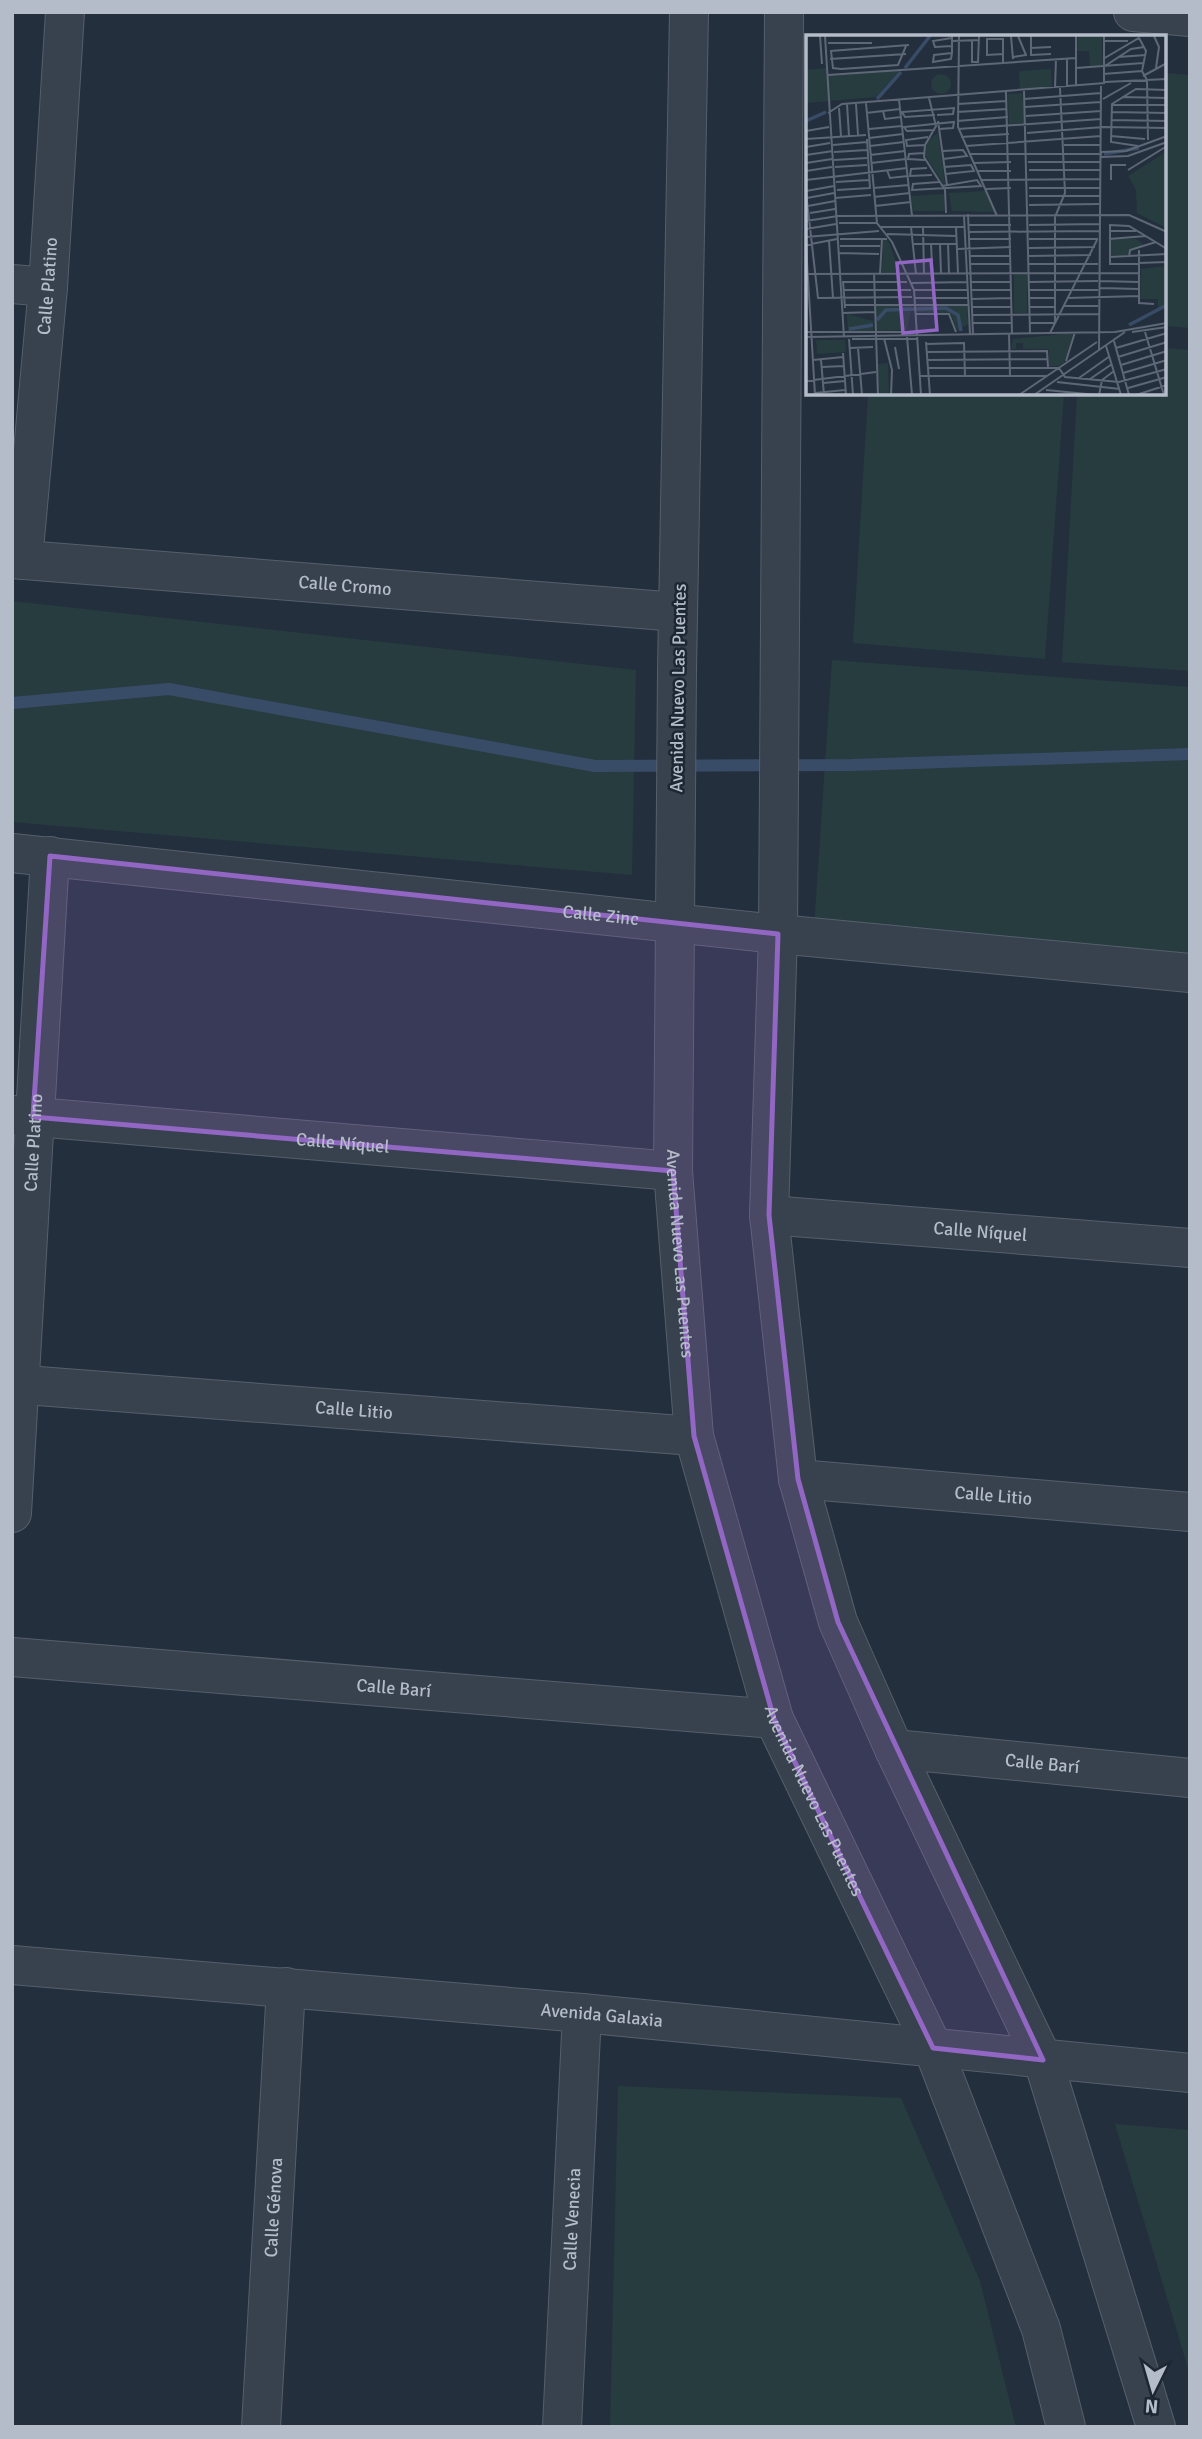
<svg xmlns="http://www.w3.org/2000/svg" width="1202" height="2439" viewBox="0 0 1202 2439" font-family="Signika,sans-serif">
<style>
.green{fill:#263c3f}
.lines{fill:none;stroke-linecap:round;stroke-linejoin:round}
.stream{stroke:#394c67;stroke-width:12}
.minor-casing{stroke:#565f6c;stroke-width:40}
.minor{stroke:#38414e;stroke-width:38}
.marked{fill:#9266c3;fill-opacity:0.2;stroke:#9266c3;stroke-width:5;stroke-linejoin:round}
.labels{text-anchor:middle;stroke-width:5;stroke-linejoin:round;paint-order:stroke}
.street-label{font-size:18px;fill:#b4bcc9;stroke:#1d2633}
.inset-river{fill:none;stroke:#394c67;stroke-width:3.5}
.inset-road{fill:none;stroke:#5e6776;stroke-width:2}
.view{fill:#9266c3;fill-opacity:0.15;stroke:#9266c3;stroke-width:3.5}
.inset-edge{fill:none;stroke:#b4bcc9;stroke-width:3.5}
</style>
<rect width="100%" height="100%" fill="#242f3e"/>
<g class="green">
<path d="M 1165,73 L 1190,75 L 1190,328 L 1165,326 Z"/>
<path d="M 1165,348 L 1190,350 L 1190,671 L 1062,662 L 1077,394 L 1165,394 Z"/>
<path d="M 868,394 L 1064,394 L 1045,659 L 853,643 Z"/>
<path d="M 12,601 L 636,670 L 632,875 L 12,822 Z"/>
<path d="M 832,660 L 1190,687 L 1190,957 L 814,927 Z"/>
<path d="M 618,2086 L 901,2098 L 980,2281 L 1016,2427 L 610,2427 Z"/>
<path d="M 1115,2124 L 1190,2130 L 1190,2375 Z"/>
</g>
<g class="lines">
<path class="stream" d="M 12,703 L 169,689 L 595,766 L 853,765 L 1190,754"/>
<defs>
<g id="minor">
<path id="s1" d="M 689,12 L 677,671 L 673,1171 L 694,1436 L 774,1719 L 933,2048 L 1041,2329 L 1066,2427"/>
<path d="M 784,12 L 778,934 L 769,1215 L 798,1479 L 838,1622 L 894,1749 L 1043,2060 L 1156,2427"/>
<path d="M 1133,12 L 1190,17"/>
<path d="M 12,284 L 48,287"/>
<path id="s2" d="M 12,559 L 678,612"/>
<path id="s3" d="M 23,560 L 48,287 L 65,12"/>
<path id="s4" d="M 12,853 L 778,934 L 1190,973"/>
<path id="s5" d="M 12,1115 L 673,1171"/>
<path id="s6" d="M 769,1215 L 1190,1248"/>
<path id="s7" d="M 12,1384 L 694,1436"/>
<path id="s8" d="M 798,1479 L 1190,1512"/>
<path id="s9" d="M 12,1513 L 50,856"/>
<path id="s10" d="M 12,1657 L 774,1719"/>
<path id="s11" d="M 894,1749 L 1190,1778"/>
<path id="s12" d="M 12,1965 L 582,2013 L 1190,2073"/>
<path id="s13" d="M 261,2427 L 286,1987"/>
<path id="s14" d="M 562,2427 L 582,2013"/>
</g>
</defs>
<use href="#minor" class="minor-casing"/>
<use href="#minor" class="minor"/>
</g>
<path class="marked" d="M 50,856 L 778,934 L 769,1215 L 798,1479 L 838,1622 L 1043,2060 L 933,2048 L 774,1719 L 694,1436 L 673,1171 L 33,1117 Z"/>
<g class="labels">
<g class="street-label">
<text dy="6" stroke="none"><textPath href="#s3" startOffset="275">Calle Platino</textPath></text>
<text dy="6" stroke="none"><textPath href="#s2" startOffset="334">Calle Cromo</textPath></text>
<text transform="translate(678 688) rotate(-89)" y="6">Avenida Nuevo Las Puentes</text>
<text dy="6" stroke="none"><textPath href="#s4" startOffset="592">Calle Zinc</textPath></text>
<text dy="6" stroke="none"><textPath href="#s9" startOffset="371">Calle Platino</textPath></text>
<text dy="6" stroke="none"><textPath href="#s5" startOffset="332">Calle Níquel</textPath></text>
<text dy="6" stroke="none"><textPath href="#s6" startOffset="212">Calle Níquel</textPath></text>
<text dy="6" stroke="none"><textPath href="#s1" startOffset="1242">Avenida Nuevo Las Puentes</textPath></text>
<text dy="6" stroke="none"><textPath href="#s7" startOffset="343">Calle Litio</textPath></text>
<text dy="6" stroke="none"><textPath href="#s8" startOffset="196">Calle Litio</textPath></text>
<text dy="6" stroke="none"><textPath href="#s10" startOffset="383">Calle Barí</textPath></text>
<text dy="6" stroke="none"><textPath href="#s11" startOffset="149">Calle Barí</textPath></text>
<text dy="6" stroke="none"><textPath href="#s1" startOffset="1810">Avenida Nuevo Las Puentes</textPath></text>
<text dy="6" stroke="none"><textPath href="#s12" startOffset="592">Avenida Galaxia</textPath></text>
<text dy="6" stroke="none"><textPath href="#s13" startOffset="220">Calle Génova</textPath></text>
<text dy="6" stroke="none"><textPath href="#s14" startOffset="208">Calle Venecia</textPath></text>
</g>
</g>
<g transform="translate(806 35)">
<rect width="360" height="360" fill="#242f3e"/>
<path d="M 272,1 L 296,1 L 296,30 L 284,31 L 283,16 L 271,16 ZM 20,33 L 20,41 L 93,36 L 70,62 L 0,68 L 0,35 ZM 245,34 L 246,52 L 214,54 L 213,36 ZM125 49a10 10 0 1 1 20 0a10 10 0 1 1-20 0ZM 216,58 L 219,88 L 203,89 L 202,59 ZM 132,98 L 139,148 L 138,150 L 119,120 L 121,106 ZM 360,117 L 360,193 L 331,178 L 330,155 L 322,141 ZM 179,156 L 189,177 L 146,176 L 143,158 ZM 138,159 L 138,176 L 107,176 L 105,161 ZM 80,204 L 83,208 L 94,237 L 76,237 L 77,205 ZM 305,204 L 330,204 L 340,211 L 323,214 L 323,220 L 305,220 ZM 360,231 L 360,269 L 352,273 L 352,264 L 334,264 L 335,234 ZM 208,239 L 221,239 L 221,278 L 208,278 ZM 106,270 L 101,295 L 70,296 L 70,271 ZM 111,271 L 161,271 L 162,289 L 151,296 L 145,279 L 111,277 ZM 41,279 L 67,286 L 67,296 L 42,296 ZM 256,299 L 267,299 L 258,328 L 252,331 L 243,331 L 243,314 L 217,314 L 217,308 L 210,308 L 210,314 L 205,314 L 207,304 ZM 10,305 L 39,305 L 40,317 L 11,319 ZM 82,328 L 83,360 L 74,360 L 71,329 Z" fill="#263c3f"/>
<path class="inset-river" d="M 99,33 L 124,1M 71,64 L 95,37M 0,86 L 20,77M 298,119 L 333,113M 71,285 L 80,275 L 140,273 L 152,280 L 155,296M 323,290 L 361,270M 43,294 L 67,290"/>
<path class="inset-road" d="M 14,1 L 16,29M 19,1 L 38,302M 153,1 L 152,92 L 191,181M 205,1 L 207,24M 225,1 L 225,20 L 245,19M 298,1 L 298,47M 348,1 L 353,12 L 350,33M 146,3 L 127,6 L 129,12 L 146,11M 181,3 L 181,20 L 197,19M 181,4 L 197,4 L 197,28M 166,5 L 166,27 L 172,27 L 173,1M 146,6 L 173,5M 298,6 L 322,6M 22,8 L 66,8M 224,13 L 245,12M 24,16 L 103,10M 25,16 L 27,33 L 35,34 L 92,30 L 100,11M 146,18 L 128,20 L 127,27 L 145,24 L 146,18 L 146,1M 207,22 L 220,20 L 212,1M 312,22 L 340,20M 24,24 L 100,19M 297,24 L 333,3 L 340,16 L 336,36 L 341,45M 299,31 L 325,14 L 338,12M 270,33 L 337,28M 297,39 L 336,36M 22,40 L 270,23M 337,41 L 361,28M 341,45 L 342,105M 299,47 L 361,44M 261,52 L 261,23M 270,52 L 270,1M 249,53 L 250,24M 218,56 L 224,298M 200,57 L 206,298M 316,62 L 361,63M 123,63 L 130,91 L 119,110 L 118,122 L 139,155 L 140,178M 218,64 L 295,58M 297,64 L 325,48M 93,65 L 106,181M 60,68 L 71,188 L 86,207 L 108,255 L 115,360M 41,69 L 43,101M 50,69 L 52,100M 152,69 L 200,66M 305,70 L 361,70M 219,72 L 295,67M 33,73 L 35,101M 77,76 L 79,84 L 95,82M 151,77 L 201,74M 305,77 L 361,78M 22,78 L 36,69 L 299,48M 60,78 L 94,74M 129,80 L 99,82 L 96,77 L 148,73 L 147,79 L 131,80M 220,81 L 295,76M 305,85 L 361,86M 132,86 L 141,150M 151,86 L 202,82M 63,94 L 96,91M 152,94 L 295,84M 129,95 L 101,96 L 98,92 L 148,87 L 147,93 L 133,94M 0,96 L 23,92M 221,98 L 297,92 L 361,93M 305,101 L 339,104M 155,102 L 203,99M 63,103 L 97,99M 0,104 L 60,100M 61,104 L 64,154M 27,110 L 61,107M 119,110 L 101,111 L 100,105 L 122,102M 258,110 L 295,110M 64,111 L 98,107M 160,111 L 295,101M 332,111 L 305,107 L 306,69 L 330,54 L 361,55M 0,112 L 24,108M 136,116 L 157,115 L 161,121 L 137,124M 28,117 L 61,115M 295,117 L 320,116 L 361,101M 118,118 L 103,119 L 102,124 L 119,125M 164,119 L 296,119M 0,120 L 27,116M 64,120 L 99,116M 295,122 L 322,121 L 361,107M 28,125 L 61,123M 222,127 L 294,127M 0,128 L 26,124M 65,128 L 100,124M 168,128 L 205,127M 29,132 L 61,130M 138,132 L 165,130 L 168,136 L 139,139M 121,133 L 105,134 L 104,141 L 126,140M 81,135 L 84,143 L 102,141M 223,135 L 294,135M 322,135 L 361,111M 0,136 L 26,132M 172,136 L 205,136M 0,145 L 101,133M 176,145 L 294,144M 305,145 L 305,130 L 320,130M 30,147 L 63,145M 133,147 L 107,149 L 106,155 L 175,151 L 171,145 L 136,151M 67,153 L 103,150M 223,153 L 295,153M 180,154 L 205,153M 31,155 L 64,153M 0,156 L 28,151M 0,157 L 12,263 L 106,262M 223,161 L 294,161M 68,162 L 104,158M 1,163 L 28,158M 29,163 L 65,160M 223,170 L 293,169M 2,171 L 29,166M 69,171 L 105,167M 4,178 L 29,174M 162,179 L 167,299M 158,181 L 164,299M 0,186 L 32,181 L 323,180 L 361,197M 33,188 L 71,188M 162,190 L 205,190M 223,190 L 293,189M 73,192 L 159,192M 105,192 L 110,239M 117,192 L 118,239M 150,192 L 152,238M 0,194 L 30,189M 303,196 L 330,196M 162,197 L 293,196M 81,199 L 150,201M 0,202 L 73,196M 34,204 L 81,204M 163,204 L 205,204M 223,204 L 292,204M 303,204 L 340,201M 23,206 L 27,263M 108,209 L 151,209M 125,209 L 128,270M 134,209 L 135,239M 142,209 L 143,238M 0,210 L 9,360M 0,210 L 31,204M 34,211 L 74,211M 223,213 L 289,212M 151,214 L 205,212M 361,214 L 323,191 L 304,190 L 304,229 L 361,227M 333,215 L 333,268 L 348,269M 32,218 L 73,219M 163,221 L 205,221M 223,221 L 285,220M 303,222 L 361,219M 323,222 L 324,215 L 350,207M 164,229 L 205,229M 223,229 L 292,229M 68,238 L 72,360M 0,239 L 333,238M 74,239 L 76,204M 37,246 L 39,273M 294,246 L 333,247M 37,247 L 101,247M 164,247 L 205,247M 223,247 L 292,246M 105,248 L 161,247M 294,253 L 333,254M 38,255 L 105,255M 108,255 L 161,255M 165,255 L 206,255M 223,255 L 292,255M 109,263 L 162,263M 223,263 L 249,263M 262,263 L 333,261M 165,264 L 206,263M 39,270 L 162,270M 258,271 L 292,271M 165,272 L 206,272M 224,272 L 249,272M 36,278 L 69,277M 110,279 L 143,279 L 150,297M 166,280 L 294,279M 166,288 L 206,288M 224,288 L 249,288 L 249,182 L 259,158 L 254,53M 0,297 L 112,297M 326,297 L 361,292M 339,297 L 358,360M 203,298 L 204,341M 244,298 L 291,205M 0,302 L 309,297 L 361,288M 101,302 L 106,360M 78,303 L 86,335 L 85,360M 43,304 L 47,360M 46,304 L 111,304M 308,306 L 323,360M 120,307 L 124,360M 120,309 L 158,308 L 159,341M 300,311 L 315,360M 89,312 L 93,334M 44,313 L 67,312M 52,313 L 56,360M 310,313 L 361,298M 293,316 L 295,51M 121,317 L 241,316 L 242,332M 37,318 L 40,360M 312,322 L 361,307M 7,325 L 37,322M 15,325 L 18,360M 122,325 L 242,324M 260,326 L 269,297M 315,330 L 361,316M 16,332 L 38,331M 122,333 L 253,333M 253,333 L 259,342 L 313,347 L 361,334M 317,338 L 361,325M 113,341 L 241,341M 273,343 L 304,321M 284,344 L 306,329M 0,346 L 70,337M 251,347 L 314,354M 17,348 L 39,346M 322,353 L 361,342M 240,355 L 291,360M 9,358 L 39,355M 213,360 L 291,307M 228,360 L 319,297M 293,360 L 296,345 L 308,336M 330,360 L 361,350"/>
<path class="view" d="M 125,225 L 131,295 L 97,298 L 91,228 Z"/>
<rect width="360" height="360" class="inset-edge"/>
</g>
<rect width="1202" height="2439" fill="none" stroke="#b4bcc9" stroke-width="28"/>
<g transform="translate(1153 2390) rotate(185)" stroke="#1d2633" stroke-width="5" paint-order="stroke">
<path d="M0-5L12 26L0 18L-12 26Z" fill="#b4bcc9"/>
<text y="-10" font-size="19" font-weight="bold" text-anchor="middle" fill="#b4bcc9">N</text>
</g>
</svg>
